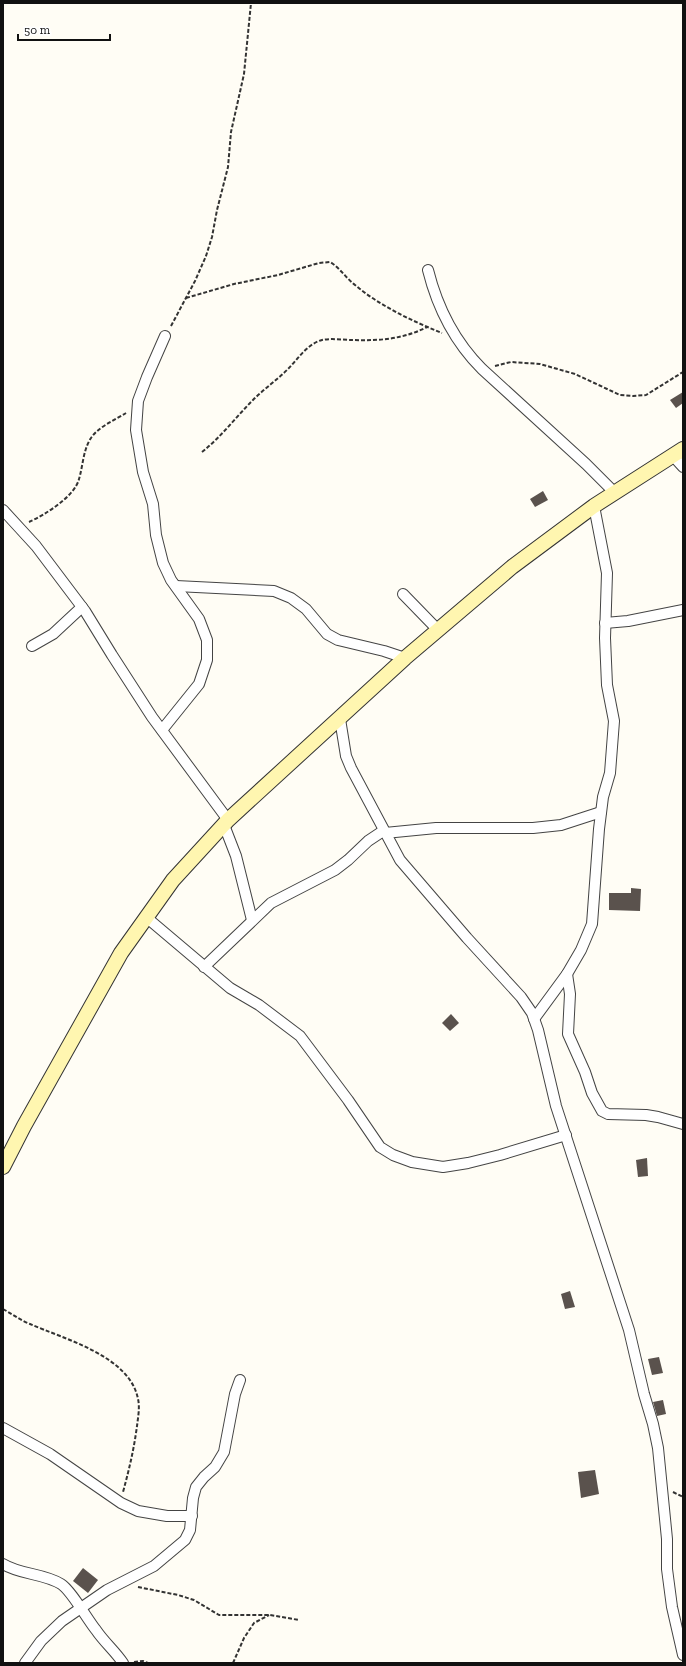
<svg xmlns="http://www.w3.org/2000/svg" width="686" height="1666" viewBox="0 0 686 1666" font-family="'Zilla Slab',serif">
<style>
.building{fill:#5a524d}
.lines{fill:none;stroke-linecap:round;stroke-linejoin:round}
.street-casing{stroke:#444;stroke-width:12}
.secondary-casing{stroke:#333;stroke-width:16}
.path{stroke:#333;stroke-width:2;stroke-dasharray:4 2;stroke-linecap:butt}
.street{stroke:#fff;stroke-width:10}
.secondary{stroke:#fff6b0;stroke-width:14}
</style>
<rect width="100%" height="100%" fill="#fffdf5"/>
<g class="building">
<path d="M 683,392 L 683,403 L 676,408 L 670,400 Z"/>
<path d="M 543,491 L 548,500 L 535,507 L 530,499 Z"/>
<path d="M 631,888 L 641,889 L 640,911 L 609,910 L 609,893 L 631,893 Z"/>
<path d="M 451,1014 L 459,1023 L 450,1031 L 442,1023 Z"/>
<path d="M 647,1158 L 648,1176 L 638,1177 L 636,1160 Z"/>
<path d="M 570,1291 L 575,1307 L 565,1309 L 561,1294 Z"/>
<path d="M 659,1357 L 663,1373 L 652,1375 L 648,1359 Z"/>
<path d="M 663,1400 L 666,1414 L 657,1416 L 653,1402 Z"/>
<path d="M 595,1470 L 599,1494 L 581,1498 L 578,1472 Z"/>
<path d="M 83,1568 L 98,1580 L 88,1593 L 73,1581 Z"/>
</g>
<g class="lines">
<defs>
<g id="street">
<path d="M 428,270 C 437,306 455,342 482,369 L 586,464 L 615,493"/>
<path d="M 673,456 L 683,467"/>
<path d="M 3,510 L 36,546 L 85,611 L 112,655 L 152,717 L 228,820"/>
<path d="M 176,586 L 274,591 L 291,598 L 306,609 L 327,634 L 338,640 L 384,651 L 405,658"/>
<path d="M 403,594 L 437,629"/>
<path d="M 605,623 L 628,621 L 683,610"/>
<path d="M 32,646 L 53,634 L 82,607"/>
<path d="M 340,719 L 346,756 L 351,768 L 400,860 L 467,938 L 521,997 L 532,1013 L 538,1030 L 556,1106 L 629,1330 L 644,1394 L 653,1424 L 658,1448 L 667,1539 L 667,1569 L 672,1607 L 683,1655"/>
<path d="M 162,730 L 199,684 L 207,660 L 207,640 L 199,619 L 171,580 L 163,563 L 156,535 L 153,504 L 143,472 L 136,430 L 138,401 L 147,377 L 165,336"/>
<path d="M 224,825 L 236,856 L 252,920"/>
<path d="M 385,833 L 436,828 L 533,828 L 561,825 L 601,812"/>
<path d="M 146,917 L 230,988 L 259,1005 L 300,1036 L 348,1100 L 380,1147 L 393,1155 L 412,1162 L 443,1167 L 468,1163 L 500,1155 L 566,1135"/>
<path d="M 204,967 L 271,903 L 335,870 L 348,860 L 368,841 L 383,831"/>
<path d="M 567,974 L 570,994 L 568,1034 L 585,1072 L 592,1093 L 602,1111 L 608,1114 L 646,1115 L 658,1117 L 683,1124"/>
<path d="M 534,1019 L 567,974 L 581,950 L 592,924 L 599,829 L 603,797 L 610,773 L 614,721 L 607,685 L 605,638 L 607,573 L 594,506"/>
<path d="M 3,1428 L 50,1454 L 121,1503 L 138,1511 L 167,1516 L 192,1516"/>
<path d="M 3,1564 C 21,1575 43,1573 61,1584 C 71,1590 87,1619 96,1630 C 104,1642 115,1651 123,1663"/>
<path d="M 25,1663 L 41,1641 L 62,1621 L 107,1590 L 154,1566 L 185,1540 L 190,1530 L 193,1498 L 196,1487 L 204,1477 L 215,1467 L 224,1452 L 235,1394 L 240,1380"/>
</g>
<path id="secondary" d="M 3,1167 L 24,1126 L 121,953 L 173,880 L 228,820 L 405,658 L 512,567 L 594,506 L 683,449"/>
</defs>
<use href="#street" class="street-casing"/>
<use href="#secondary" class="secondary-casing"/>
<g class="path">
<path d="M 186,298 L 234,284 L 278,275 L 319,263 L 330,262 C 340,268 346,278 355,285 C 380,306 412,321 442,333"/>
<path d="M 171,326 L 195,281 L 206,256 L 212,237 L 217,210 L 228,167 L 231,132 L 244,74 L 251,3"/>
<path d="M 495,366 L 511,362 L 540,364 L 575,374 L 620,395 L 633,396 L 646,395 L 683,372"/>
<path d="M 202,452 C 221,437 236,417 253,400 C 264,389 277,380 288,369 C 298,359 307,344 322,340 C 331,338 344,340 353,340 C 379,341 404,339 427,327"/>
<path d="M 29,522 C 45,515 75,496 79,479 C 83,466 83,450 91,438 C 98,427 115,420 126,413"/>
<path d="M 3,1309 C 12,1314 20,1320 30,1324 C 64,1339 130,1356 138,1399 C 140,1407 138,1418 137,1426 C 134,1449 129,1470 123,1492"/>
<path d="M 673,1492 L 683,1497"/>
<path d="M 138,1587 L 178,1595 L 194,1600 L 219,1615 L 270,1615 L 299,1620"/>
<path d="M 134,1662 L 143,1661 L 148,1663"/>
<path d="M 233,1663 L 244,1638 L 254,1623 L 269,1615"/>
</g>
<use href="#street" class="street"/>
<use href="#secondary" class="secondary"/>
</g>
<rect width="686" height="1666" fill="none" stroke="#111111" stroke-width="8"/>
<path d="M18 34v6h92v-6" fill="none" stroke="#111111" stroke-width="2"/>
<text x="24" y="34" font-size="12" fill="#111111" stroke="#ffffff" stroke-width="3" paint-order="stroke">50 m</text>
</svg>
